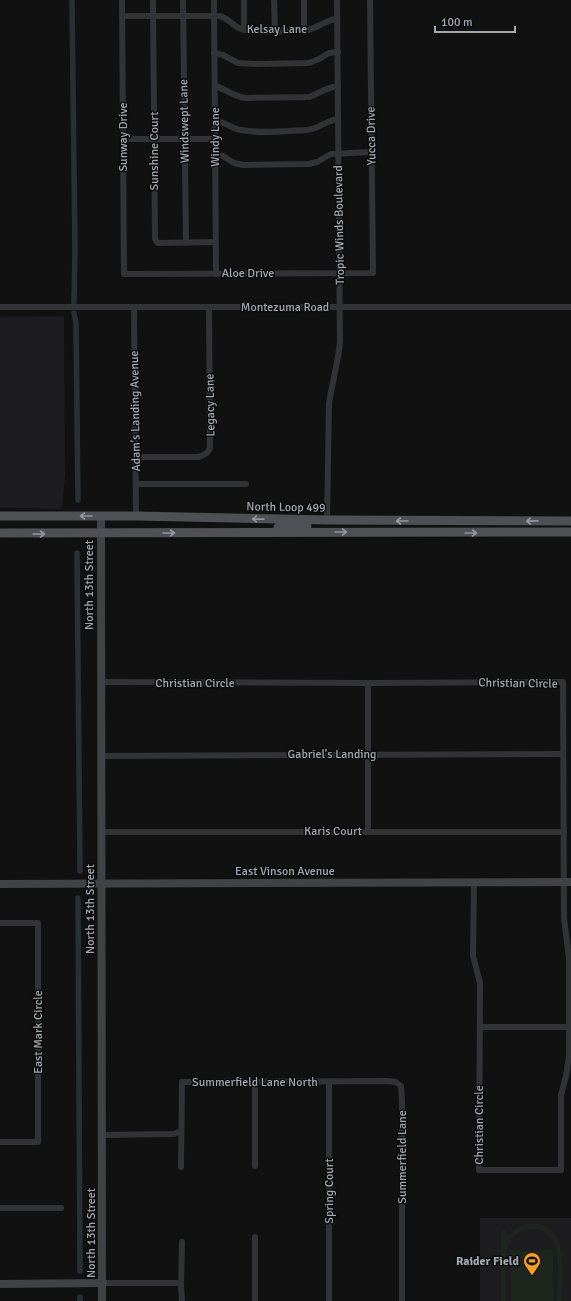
<svg xmlns="http://www.w3.org/2000/svg" width="571" height="1301" viewBox="0 0 571 1301" font-family="Signika,sans-serif">
<style>
.built{fill:#1d1d1f}
.green{fill:#1d251d}
.lines{fill:none;stroke-linecap:round;stroke-linejoin:round}
.canal{stroke:#273036;stroke-width:5.5}
.street{stroke:#323337;stroke-width:6}
.secondary{stroke:#404247;stroke-width:8}
.primary{stroke:#4e5056;stroke-width:9}
.oneway{stroke:#9196a0}
.labels{text-anchor:middle;stroke-width:3;stroke-linejoin:round;paint-order:stroke}
.street-label{font-size:12px;fill:#a2a8b3;stroke:#0c0c0d}
.poi-label{font-size:12px;font-weight:bold;fill:#a2a8b3;stroke:#0c0c0d;text-anchor:end}
</style>
<rect width="100%" height="100%" fill="#111112"/>
<g class="built">
<path d="M 64,316 L 65,476 L 62,509 L 0,508 L 0,317 Z"/>
<rect x="480" y="1218" width="91" height="83"/>
</g>
<g class="green">
<path d="M 527,1224 C 571,1219 562,1273 562,1301 L 557,1301 C 557,1278 566,1225 529,1229 C 519,1230 511,1237 508,1246 C 504,1257 506,1287 506,1301 L 501,1301 L 501,1230 L 506,1230 L 507,1237 L 514,1229 Z"/>
<path d="M 553,1250 L 554,1301 L 511,1301 L 510,1251 Z"/>
</g>
<g class="lines">
<g class="canal">
<path d="M 72,0 L 75,250 L 74,302"/>
<path d="M 74,313 L 76,323 L 78,500"/>
<path d="M 77,553 L 80,871"/>
<path d="M 78,898 L 80,1271"/>
<path d="M 80,1297 L 80,1301"/>
</g>
<g class="street">
<path d="M 122,0 L 124,274 L 373,273 L 370,0"/>
<path d="M 153,0 L 155,238 L 156,241 L 158,243 L 215,242"/>
<path d="M 183,0 L 186,243"/>
<path d="M 214,0 L 216,274"/>
<path d="M 244,0 L 244,30"/>
<path d="M 274,0 L 275,31"/>
<path d="M 304,0 L 304,30"/>
<path d="M 122,16 L 220,16 C 228,18 233,26 241,29 C 254,33 294,31 308,30 C 319,27 326,20 337,19"/>
<path d="M 214,53 L 223,55 L 238,63 L 257,64 L 309,63 L 319,59 L 329,53 L 338,52"/>
<path d="M 215,86 C 226,89 234,97 246,98 L 309,97 C 320,93 325,88 338,86"/>
<path d="M 215,121 C 225,121 231,129 241,130 C 262,134 286,131 307,130 C 319,129 325,121 338,119"/>
<path d="M 123,139 L 215,139"/>
<path d="M 215,154 L 223,156 L 234,163 L 243,165 L 309,164 L 317,162 L 331,154 L 371,152"/>
<path d="M 0,307 L 571,307"/>
<path d="M 134,307 L 136,516"/>
<path d="M 135,457 L 199,457 L 207,453 L 210,448 L 209,307"/>
<path d="M 136,484 L 246,484"/>
<path d="M 327,520 L 329,404 C 332,383 338,363 340,342 L 337,0"/>
<path d="M 101,682 L 368,683 L 563,682 L 564,918 L 569,958 L 569,1056 L 566,1076 L 561,1095 L 561,1170 L 479,1170 L 480,992 L 480,983 L 473,956 L 474,882"/>
<path d="M 101,756 L 563,754"/>
<path d="M 368,831 L 368,683"/>
<path d="M 102,832 L 564,832"/>
<path d="M 0,923 L 38,923 L 38,1142 L 0,1142"/>
<path d="M 480,1027 L 569,1027"/>
<path d="M 255,1082 L 255,1166"/>
<path d="M 329,1082 L 329,1301"/>
<path d="M 102,1135 L 174,1134 L 181,1131"/>
<path d="M 181,1167 L 182,1082 L 388,1081 L 396,1082 L 401,1086 L 402,1101 L 402,1301"/>
<path d="M 0,1208 L 61,1208"/>
<path d="M 255,1237 L 255,1301"/>
<path d="M 103,1283 L 179,1283 L 181,1285 L 182,1301"/>
<path d="M 181,1285 L 182,1242"/>
</g>
<g class="secondary">
<path d="M 101,516 L 102,1301"/>
<path d="M 0,884 L 571,882"/>
<path d="M 0,1284 L 103,1283"/>
</g>
<g class="primary">
<path d="M 0,516 L 136,516 L 327,520 L 571,521"/>
<path d="M 278,527 L 307,526"/>
<path d="M 0,533 L 571,532"/>
</g>
</g>
<defs><path id="oneway-shaft" d="M-6 0H5M1.5-3L5.5 0L1.5 3" fill="none" stroke-width="1.6" stroke-linecap="round" stroke-linejoin="round"/></defs>
<g class="oneway">
<use href="#oneway-shaft" transform="translate(86 516) rotate(180)"/>
<use href="#oneway-shaft" transform="translate(258 519) rotate(-179)"/>
<use href="#oneway-shaft" transform="translate(402 521) rotate(-180)"/>
<use href="#oneway-shaft" transform="translate(532 521) rotate(179)"/>
<use href="#oneway-shaft" transform="translate(341 532)"/>
<use href="#oneway-shaft" transform="translate(169 533)"/>
<use href="#oneway-shaft" transform="translate(471 533)"/>
<use href="#oneway-shaft" transform="translate(39 534)"/>
</g>
<defs>
<symbol id="stadium-pin" viewBox="-11 -11 22 30"><path d="M0 17L-7.5 6A9.5 9.5 0 1 1 7.5 6Z" fill="#f39f27" stroke="#0c0c0d"/><path d="M0-5a6.5 5 0 1 0 0 10a6.5 5 0 1 0 0-10ZM-3.5-1.8h7v3.6h-7Z" fill="#111"/></symbol>
</defs>
<g fill-rule="evenodd">
<use href="#stadium-pin" x="522" y="1251" width="20" height="27"/>
</g>
<g class="labels">
<g class="street-label">
<text x="277" y="33">Kelsay Lane</text>
<text transform="translate(184 121) rotate(-91)" y="4">Windswept Lane</text>
<text transform="translate(371 136) rotate(-91)" y="4">Yucca Drive</text>
<text transform="translate(123 137) rotate(-90)" y="4">Sunway Drive</text>
<text transform="translate(215 137) rotate(-90)" y="4">Windy Lane</text>
<text transform="translate(154 151) rotate(-90)" y="4">Sunshine Court</text>
<text transform="translate(339 225) rotate(-91)" y="4">Tropic Winds Boulevard</text>
<text x="248" y="277">Aloe Drive</text>
<text x="285" y="311">Montezuma Road</text>
<text transform="translate(210 405) rotate(-91)" y="4">Legacy Lane</text>
<text transform="translate(135 411) rotate(-91)" y="4">Adam's Landing Avenue</text>
<text transform="translate(286 507) rotate(1)" y="4">North Loop 499</text>
<text transform="translate(89 585) rotate(-90)" y="4">North 13th Street</text>
<text x="195" y="687">Christian Circle</text>
<text transform="translate(518 683) rotate(1)" y="4">Christian Circle</text>
<text x="332" y="758">Gabriel's Landing</text>
<text x="333" y="835">Karis Court</text>
<text x="285" y="875">East Vinson Avenue</text>
<text transform="translate(90 909) rotate(-90)" y="4">North 13th Street</text>
<text transform="translate(38 1032) rotate(-90)" y="4">East Mark Circle</text>
<text x="255" y="1086">Summerfield Lane North</text>
<text transform="translate(479 1125) rotate(-90)" y="4">Christian Circle</text>
<text transform="translate(402 1157) rotate(-90)" y="4">Summerfield Lane</text>
<text transform="translate(329 1191) rotate(-90)" y="4">Spring Court</text>
<text transform="translate(91 1233) rotate(-90)" y="4">North 13th Street</text>
</g>
<g class="poi-label">
<text x="519" y="1265">Raider Field</text>
</g>
</g>
<path d="M435 26v6h80v-6" fill="none" stroke="#a2a8b3" stroke-width="2"/>
<text x="441" y="26" font-size="12" fill="#a2a8b3" stroke="#0c0c0d" stroke-width="3" paint-order="stroke">100 m</text>
</svg>
